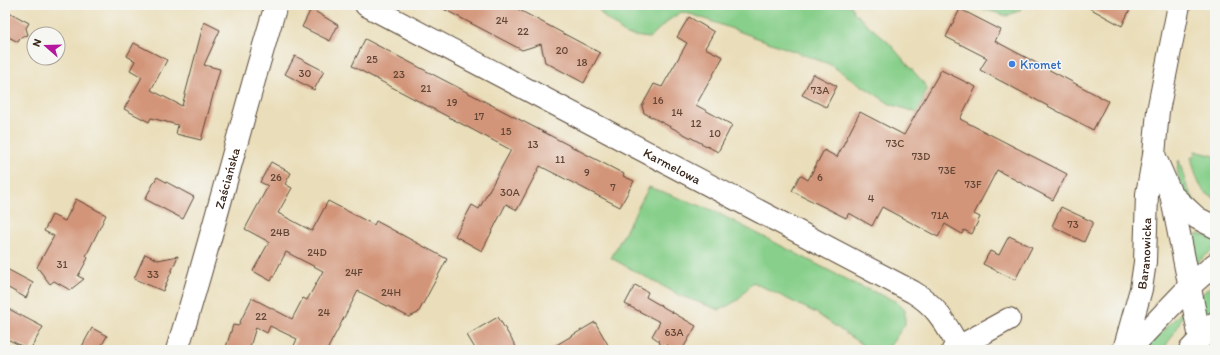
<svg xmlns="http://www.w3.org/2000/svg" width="1220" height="355" viewBox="0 0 1220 355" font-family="Itim,sans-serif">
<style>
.green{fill:#87cf8a;stroke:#617c54}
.building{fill:#d39579}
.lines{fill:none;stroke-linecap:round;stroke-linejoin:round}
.minor-casing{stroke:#554535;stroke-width:24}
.major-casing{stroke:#554535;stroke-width:24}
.minor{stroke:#fff;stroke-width:22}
.major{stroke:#fff;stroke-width:22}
.shop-dot{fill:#3f7fe0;stroke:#f6f6f2;stroke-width:1.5}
.labels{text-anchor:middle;stroke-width:3;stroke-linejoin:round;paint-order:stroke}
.number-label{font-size:11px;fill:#614535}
.shop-label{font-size:13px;fill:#366cbe;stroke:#f6f6f2;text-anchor:start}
.street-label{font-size:13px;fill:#3b2a1e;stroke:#f6f6f2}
</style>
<rect width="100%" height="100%" fill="#f6f6f2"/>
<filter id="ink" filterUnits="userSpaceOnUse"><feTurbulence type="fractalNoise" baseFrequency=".025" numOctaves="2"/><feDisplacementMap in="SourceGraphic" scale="8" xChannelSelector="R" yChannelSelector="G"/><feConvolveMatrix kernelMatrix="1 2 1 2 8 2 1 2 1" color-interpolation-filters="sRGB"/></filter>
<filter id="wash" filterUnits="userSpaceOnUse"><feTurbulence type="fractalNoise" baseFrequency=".012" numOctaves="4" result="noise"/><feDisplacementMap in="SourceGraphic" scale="16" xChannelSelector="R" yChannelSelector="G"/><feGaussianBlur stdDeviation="0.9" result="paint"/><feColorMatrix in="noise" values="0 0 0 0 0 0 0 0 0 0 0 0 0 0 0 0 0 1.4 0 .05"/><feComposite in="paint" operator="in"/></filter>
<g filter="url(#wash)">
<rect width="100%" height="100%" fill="#eadeba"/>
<g class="green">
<path d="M 596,5 L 851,5 L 854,13 L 889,43 L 927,87 L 918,113 L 890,104 L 829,64 L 694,15 L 681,12 L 669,20 L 649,38 L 627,35 L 604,17 Z"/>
<path d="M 970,5 L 1022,5 L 1020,10 L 1007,16 Z"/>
<path d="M 1195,151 L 1215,156 L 1215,198 C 1198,193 1195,172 1191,157 L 1195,157 Z"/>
<path d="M 1179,160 L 1187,187 L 1197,205 C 1185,196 1173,175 1179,160 Z"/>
<path d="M 649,187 L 712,210 L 857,285 L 896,301 L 905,310 L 905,324 L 890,346 L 877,348 L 864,346 L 816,313 L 753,282 L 738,300 L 720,310 L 681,296 L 611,258 Z"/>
<path d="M 1198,234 L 1215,238 L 1215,248 L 1195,264 L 1190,241 Z"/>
<path d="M 1215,282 L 1215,307 L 1201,321 L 1202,294 Z"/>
<path d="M 1184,310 C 1179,326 1173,337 1162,350 L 1143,350 Z"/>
</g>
<g id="blocks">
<g class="building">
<path d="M 436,5 L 510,5 L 600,53 L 584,83 L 545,62 L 541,44 L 522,50 Z"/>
<path d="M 1084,5 L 1132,5 L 1122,26 Z"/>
<path d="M 311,9 L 338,25 L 330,41 L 302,27 Z"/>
<path d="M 960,9 L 1001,30 L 995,41 L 1108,101 L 1093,130 L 980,70 L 987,58 L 946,37 Z"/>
<path d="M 5,10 L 29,23 L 26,28 L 28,35 L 21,37 L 18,42 L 5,35 Z"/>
<path d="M 689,17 L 714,32 L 705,48 L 723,57 L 696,105 L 732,125 L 718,152 L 644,113 L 642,106 L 654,84 L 662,87 L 687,43 L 677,37 Z"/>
<path d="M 204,22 L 220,30 L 204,65 L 220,69 L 201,140 L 176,134 L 178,125 L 151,118 L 149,122 L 124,109 L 142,77 L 130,70 L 135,61 L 127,56 L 134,43 L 167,60 L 151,90 L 182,106 Z"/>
<path d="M 365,39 L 624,174 L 623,176 L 634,181 L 620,207 L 540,166 L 517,210 L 506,204 L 482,251 L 455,236 L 472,205 L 479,209 L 511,150 L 352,66 Z"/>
<path d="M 295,56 L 324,71 L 314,90 L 285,74 Z"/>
<path d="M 941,70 L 976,87 L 960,119 L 1067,174 L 1053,200 L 997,170 L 974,214 L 980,217 L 972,234 L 964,230 L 962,234 L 945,224 L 938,237 L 882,207 L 872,226 L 849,213 L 846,218 L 792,191 L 800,175 L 808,180 L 824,150 L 837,157 L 860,112 L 904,135 Z"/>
<path d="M 813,74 L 837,86 L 826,107 L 802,95 Z"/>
<path d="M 271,162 L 291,173 L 285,184 L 292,188 L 278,213 L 312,231 L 328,201 L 374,225 L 376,221 L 447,259 L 418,313 L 409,317 L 358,291 L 327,350 L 292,350 L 297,339 L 270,326 L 267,333 L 256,327 L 249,350 L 225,350 L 233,325 L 238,326 L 252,298 L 292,319 L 303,298 L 307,300 L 323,271 L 286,252 L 271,281 L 253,271 L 269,242 L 245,229 L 268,186 L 260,182 Z"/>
<path d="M 157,177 L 194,197 L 183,219 L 145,199 Z"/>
<path d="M 76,199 L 106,215 L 86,256 L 88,258 L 78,276 L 84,279 L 70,290 L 54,281 L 50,284 L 37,267 L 54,236 L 44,231 L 52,215 L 65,221 Z"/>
<path d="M 1061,207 L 1093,222 L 1084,242 L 1052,226 Z"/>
<path d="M 1009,236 L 1032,247 L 1015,280 L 983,264 L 990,251 L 999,255 Z"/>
<path d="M 145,254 L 158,260 L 178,256 L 163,291 L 134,279 Z"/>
<path d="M 5,268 L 33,283 L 26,298 L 5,286 Z"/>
<path d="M 635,285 L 648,292 L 646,297 L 696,326 L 682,350 L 675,350 L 667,345 L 661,347 L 659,341 L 652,336 L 660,322 L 625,304 Z"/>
<path d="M 5,307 L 43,327 L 30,350 L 5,338 Z"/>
<path d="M 498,317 L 518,350 L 476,350 L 467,335 Z"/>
<path d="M 595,322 L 611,350 L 548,350 Z"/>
<path d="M 92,328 L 107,336 L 99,350 L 80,350 Z"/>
</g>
</g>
</g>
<g filter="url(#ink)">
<use href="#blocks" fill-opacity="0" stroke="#554535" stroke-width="1"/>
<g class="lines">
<defs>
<g id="minor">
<path id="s1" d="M 366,5 L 913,292 C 938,307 944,322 959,347"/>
<path d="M 1154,155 L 1171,194 L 1200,338"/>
<path d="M 1171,194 L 1197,218 L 1215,227"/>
<path id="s2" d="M 177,350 C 213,236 241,120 276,5"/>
<path d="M 953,350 L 1009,319"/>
<path id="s3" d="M 1124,350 L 1141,289 L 1145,262 L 1147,194 L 1154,155 L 1158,111 L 1179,5"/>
</g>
<g id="major">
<path d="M 1129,350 L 1190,286 L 1215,264"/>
<path d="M 1190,350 L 1215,323"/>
</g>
</defs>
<use href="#minor" class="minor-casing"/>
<use href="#major" class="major-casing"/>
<use href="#minor" class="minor"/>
<use href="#major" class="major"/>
</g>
</g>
<circle class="shop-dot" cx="1012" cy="64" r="4"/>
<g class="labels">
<g class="number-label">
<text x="502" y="24">24</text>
<text x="523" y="35">22</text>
<text x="562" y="54">20</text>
<text x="372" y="63">25</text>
<text x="582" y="66">18</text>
<text x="305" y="77">30</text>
<text x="399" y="78">23</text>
<text x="426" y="92">21</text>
<text x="820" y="94">73A</text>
<text x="658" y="104">16</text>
<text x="452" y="106">19</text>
<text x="677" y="116">14</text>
<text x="479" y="120">17</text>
<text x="696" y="127">12</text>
<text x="506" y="135">15</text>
<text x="715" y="137">10</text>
<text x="895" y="147">73C</text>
<text x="533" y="148">13</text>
<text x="921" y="160">73D</text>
<text x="560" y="163">11</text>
<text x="947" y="174">73E</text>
<text x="587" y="176">9</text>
<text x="276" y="181">26</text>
<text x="820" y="181">6</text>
<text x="973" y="188">73F</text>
<text x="613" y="191">7</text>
<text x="510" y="196">30A</text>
<text x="871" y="202">4</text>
<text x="940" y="219">71A</text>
<text x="1073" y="228">73</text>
<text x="280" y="236">24B</text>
<text x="317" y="256">24D</text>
<text x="62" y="268">31</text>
<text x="354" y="276">24F</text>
<text x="153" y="278">33</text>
<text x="391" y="296">24H</text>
<text x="324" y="316">24</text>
<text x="261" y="320">22</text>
<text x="674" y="336">63A</text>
</g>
<g class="shop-label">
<text x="1020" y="69">Kromet</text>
</g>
<g class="street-label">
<text dy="5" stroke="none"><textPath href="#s1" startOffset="346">Karmelowa</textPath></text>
<text dy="5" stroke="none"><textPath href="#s2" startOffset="179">Zaściańska</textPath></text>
<text dy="5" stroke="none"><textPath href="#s3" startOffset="99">Baranowicka</textPath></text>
</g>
</g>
<rect width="1220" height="355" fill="none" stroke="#f6f6f2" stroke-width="20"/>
<g transform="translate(46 46) rotate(290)"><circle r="19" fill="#f6f6f2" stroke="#aba49d"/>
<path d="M0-3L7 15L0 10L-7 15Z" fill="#b5179e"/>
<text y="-6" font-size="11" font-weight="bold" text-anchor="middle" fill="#3b2a1e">N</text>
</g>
</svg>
